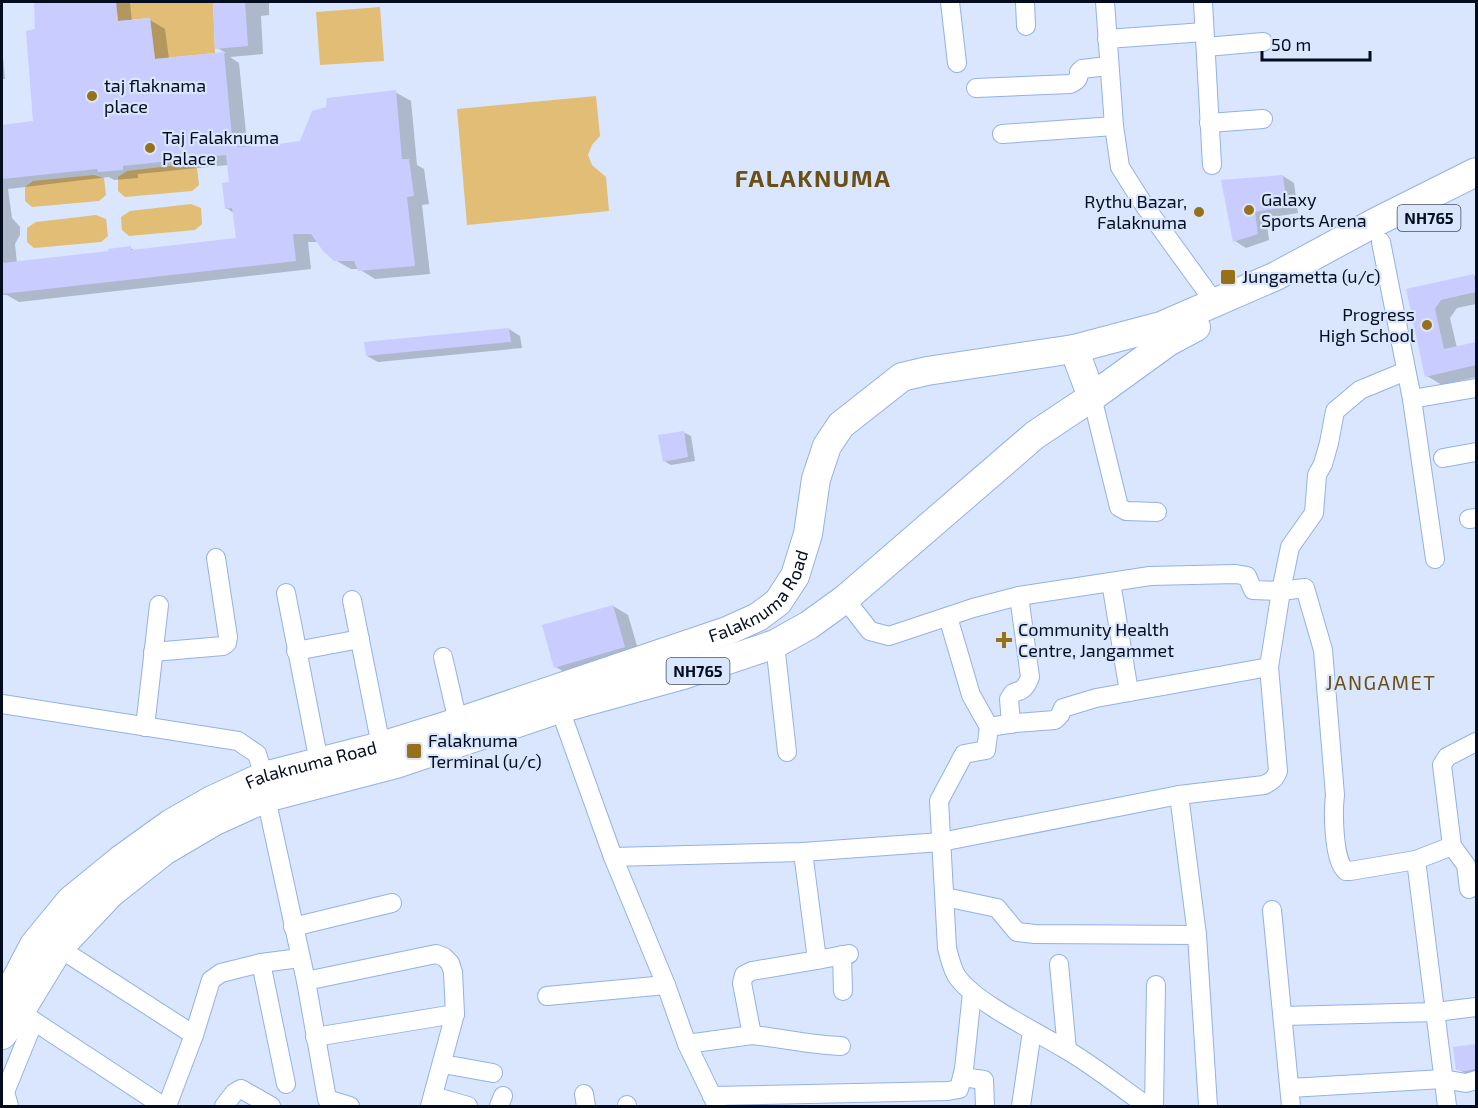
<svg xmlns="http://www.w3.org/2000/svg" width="1478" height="1108" viewBox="0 0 1478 1108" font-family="'Exo 2',sans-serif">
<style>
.green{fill:#e2bd75}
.shadow{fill:#0003;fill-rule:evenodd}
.building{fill:#c9ccfe}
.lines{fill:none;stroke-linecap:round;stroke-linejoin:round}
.minor-casing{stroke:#93b1e9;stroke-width:20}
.trunk-casing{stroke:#93b1e9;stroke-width:30}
.minor{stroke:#fff;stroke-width:18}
.trunk{stroke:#fff;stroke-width:28}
.poi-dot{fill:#97701a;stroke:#d9e6fd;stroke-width:2}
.labels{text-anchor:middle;stroke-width:4.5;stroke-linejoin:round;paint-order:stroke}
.shield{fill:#d9e6fd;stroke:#444e62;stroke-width:1.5}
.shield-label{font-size:16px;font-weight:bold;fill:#040d20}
.poi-label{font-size:18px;fill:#040d20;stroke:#d9e6fd;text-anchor:start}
.street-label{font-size:18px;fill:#040d20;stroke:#d9e6fd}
.neighbourhood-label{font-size:20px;letter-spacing:1.5px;fill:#6a4f17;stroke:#d9e6fd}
.district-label{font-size:24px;font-weight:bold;letter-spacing:1.5px;fill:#6a4f17;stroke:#d9e6fd}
</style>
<rect width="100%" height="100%" fill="#d9e6fd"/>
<g class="green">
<path d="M 116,2 L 213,2 L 215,53 L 155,59 L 150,18 L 118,21 Z"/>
<path d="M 380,7 L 384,61 L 320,65 L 316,12 Z"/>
<path d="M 596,96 L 600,136 L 592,145 L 588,155 L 592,165 L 606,177 L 609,211 L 467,225 L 457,109 Z"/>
<path d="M 187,164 L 197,168 L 199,185 L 192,191 L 125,197 L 118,191 L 118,177 L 127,171 Z"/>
<path d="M 94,175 L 104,178 L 106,195 L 99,201 L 32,207 L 25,201 L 25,187 L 33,181 Z"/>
<path d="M 191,204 L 201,208 L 202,224 L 195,230 L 129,236 L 122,230 L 121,217 L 130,211 Z"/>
<path d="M 96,215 L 106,219 L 108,236 L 101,242 L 34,248 L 27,242 L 27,228 L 36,222 Z"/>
</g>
<g class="shadow">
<path d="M 36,2 L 128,2 L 130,3 L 132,21 L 150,20 L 165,29 L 169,59 L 226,53 L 217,48 L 214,2 L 269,2 L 269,15 L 261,16 L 263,54 L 230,57 L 239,63 L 247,143 L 252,148 L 301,142 L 395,92 L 411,101 L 417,165 L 424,169 L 429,204 L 422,205 L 430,274 L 375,279 L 359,269 L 351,269 L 335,260 L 319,242 L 308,242 L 311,269 L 19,302 L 7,295 L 2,295 L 2,126 L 35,123 L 37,31 ZM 228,165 L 230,183 L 226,208 L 234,213 L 237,240 L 136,251 L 130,248 L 110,253 L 17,263 L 15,244 L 20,235 L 20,227 L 12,218 L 8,189 L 109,177 L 114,180 L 138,178 L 138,174 Z"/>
<path d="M 2,46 L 5,79 L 2,79 Z"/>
<path d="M 1283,176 L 1294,183 L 1298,213 L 1266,218 L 1269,240 L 1246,248 L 1235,241 L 1223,181 Z"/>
<path d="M 1473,275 L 1476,277 L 1476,304 L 1457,308 L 1450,318 L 1457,348 L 1476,343 L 1476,377 L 1442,385 L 1427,376 L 1408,290 Z"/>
<path d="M 509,329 L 520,336 L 522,348 L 378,362 L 367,356 Z"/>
<path d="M 683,432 L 691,436 L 695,461 L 671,465 L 664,461 Z"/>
<path d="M 613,606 L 628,615 L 640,656 L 571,676 L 556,667 Z"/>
<path d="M 1476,1045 L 1476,1074 L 1465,1073 L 1458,1069 L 1455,1048 Z"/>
</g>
<g class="building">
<path d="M 34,2 L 116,2 L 118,21 L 150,18 L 155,59 L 224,52 L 232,137 L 237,136 L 238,147 L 266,146 L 300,141 L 312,111 L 326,107 L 327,98 L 396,90 L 402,159 L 409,159 L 414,196 L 407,197 L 415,266 L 358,271 L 354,261 L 334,261 L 323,251 L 311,234 L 293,234 L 296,261 L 2,294 L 2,263 L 109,251 L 108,249 L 131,246 L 131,250 L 236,238 L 232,208 L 225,209 L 222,183 L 229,182 L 226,155 L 123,166 L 123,170 L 98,172 L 97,169 L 2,179 L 2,125 L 33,121 L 26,31 L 35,29 Z"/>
<path d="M 213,2 L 245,2 L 248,46 L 215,49 Z"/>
<path d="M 1283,175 L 1287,207 L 1255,212 L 1258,234 L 1233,242 L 1221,180 Z"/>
<path d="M 1474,274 L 1476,292 L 1441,300 L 1435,309 L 1444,349 L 1476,342 L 1476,365 L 1425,377 L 1406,289 Z"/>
<path d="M 509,328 L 511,342 L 366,356 L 364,342 Z"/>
<path d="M 684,431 L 688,457 L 663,462 L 658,435 Z"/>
<path d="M 613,605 L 625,647 L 554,668 L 542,625 Z"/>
<path d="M 1476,1044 L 1476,1069 L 1465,1071 L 1456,1070 L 1453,1047 Z"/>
</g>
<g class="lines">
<defs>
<g id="minor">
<path d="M 950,2 L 957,63"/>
<path d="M 1025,2 L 1026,26"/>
<path d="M 1105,2 L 1114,126 L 1120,167 L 1144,205 L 1215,303"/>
<path d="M 1203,2 L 1212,165"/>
<path d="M 1107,39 L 1204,32"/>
<path d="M 1206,47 L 1263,42"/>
<path d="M 976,88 L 1070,84 C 1077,81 1079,79 1079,72 L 1082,69 L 1108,66"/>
<path d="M 1209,123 L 1263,119"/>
<path d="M 1002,134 L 1114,126"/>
<path d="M 1381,242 L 1412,399 L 1435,559"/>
<path d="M 1092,397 L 1119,507 L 1126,511 L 1157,512"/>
<path d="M 1412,399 L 1476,388"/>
<path d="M 1443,458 L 1476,452"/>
<path d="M 1469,519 L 1476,518"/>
<path d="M 1111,582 L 1129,692"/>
<path d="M 286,593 L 319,762"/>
<path d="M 845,599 L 870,631 L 889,636 L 973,608 L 1019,596 L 1150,576 L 1236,574 L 1247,576 L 1253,590 L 1281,591 L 1305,588 L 1323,650 L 1335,795 C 1333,811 1333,861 1346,871 L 1350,871 L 1416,860"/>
<path d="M 352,600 L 381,746"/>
<path d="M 948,617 L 971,695 L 989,727"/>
<path d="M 775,644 L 787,752"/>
<path d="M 296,651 L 360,639"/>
<path d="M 153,652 L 223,646 L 227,643 L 228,637 L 216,558"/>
<path d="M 443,657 L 458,722"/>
<path d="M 557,701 L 613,857 L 666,985 L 687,1044 L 717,1106"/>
<path d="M 2,704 L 238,741 L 257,754 L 264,776 L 266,798 L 306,981 L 327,1099 L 350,1106"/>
<path d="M 1011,724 L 1009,699 L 1013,693 C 1023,690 1026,688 1030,677 L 1019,596"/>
<path d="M 145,727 L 159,605"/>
<path d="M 1179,795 L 1197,935 L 1208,1106"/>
<path d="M 1452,846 L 1442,765 L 1447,757 L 1476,742"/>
<path d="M 803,852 L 817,960 L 849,954"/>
<path d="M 613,857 L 803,852 L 941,842 L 1179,795 L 1264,785 C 1272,781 1275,779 1278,771 L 1269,667 L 1281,591 L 1290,547 L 1314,513 L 1317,475 L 1323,464 L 1329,443 L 1335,411 L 1360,390 L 1406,371"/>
<path d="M 945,897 L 997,908 L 1017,932 L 1035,934 L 1197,935"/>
<path d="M 1272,910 L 1291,1106"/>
<path d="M 293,927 L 392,903"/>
<path d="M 59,948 L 194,1035"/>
<path d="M 842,955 L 843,991"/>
<path d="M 261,963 L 286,1084"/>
<path d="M 1059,964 L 1067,1050"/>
<path d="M 306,981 L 436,954 L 444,957 L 450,963 L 453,972 L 455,1014 L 430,1106"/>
<path d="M 547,996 L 666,985"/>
<path d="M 20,1012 L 163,1106"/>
<path d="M 1284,1016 L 1436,1012 L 1476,1007"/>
<path d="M 752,1035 C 782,1038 810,1045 841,1046"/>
<path d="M 315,1037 L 455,1014"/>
<path d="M 687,1044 L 752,1035 L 742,983 L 744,975 L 752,971 L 817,960"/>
<path d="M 443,1064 L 493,1073"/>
<path d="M 962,1077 L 984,1080 L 985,1106"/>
<path d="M 1290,1088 L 1443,1079 L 1466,1083 L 1476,1080"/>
<path d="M 584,1094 L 586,1106"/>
<path d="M 433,1096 L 468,1106"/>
<path d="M 712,1096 L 948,1091 L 959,1089 L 964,1069 L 972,993"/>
<path d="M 627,1105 L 627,1106"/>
<path d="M 9,1106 L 5,1092 L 34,1021"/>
<path d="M 167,1106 L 194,1035 L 211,980 L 221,973 L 261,963 L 300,958"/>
<path d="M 224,1106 L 234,1093 L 241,1089 L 271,1106"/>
<path d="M 499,1106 L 503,1096"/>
<path d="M 1021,1106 L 1032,1031"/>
<path d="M 1147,1106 C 1120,1087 1093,1065 1065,1049 C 1035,1031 978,1004 958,978 C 952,970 950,959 947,948 L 939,801 L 964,754 L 986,750 L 989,727 L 1015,723 L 1055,720 L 1060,715 L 1063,708 L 1096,698 L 1269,667"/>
<path d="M 1154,1106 L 1156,985"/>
<path d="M 1447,1106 L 1416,860 L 1452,846 L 1466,865 L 1469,889"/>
</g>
<g id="trunk">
<path d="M 1074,349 L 1092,397"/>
<path id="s1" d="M 2,1006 L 34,945 L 71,900 L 120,860 L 170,824 L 212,800 L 264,776 L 381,746 L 458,722 L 727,631 L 758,617 L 778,602 L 795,576 L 808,534 L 816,479 L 827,446 L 841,425 L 902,377 L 927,371 L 1074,349 L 1161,326 L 1276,276 L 1376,222 L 1476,172"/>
<path d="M 2,1035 L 20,1012 L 59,948 L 111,893 L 164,851 L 215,821 L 266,798 L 396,764 L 559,709 L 683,675 L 775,644 L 809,625 L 845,599 L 1035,435 L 1092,397 L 1168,342 L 1196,327"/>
</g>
</defs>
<use href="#minor" class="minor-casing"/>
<use href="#trunk" class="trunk-casing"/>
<use href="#minor" class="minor"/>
<use href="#trunk" class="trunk"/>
</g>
<g class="poi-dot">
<circle cx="92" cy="96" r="6"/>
<circle cx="150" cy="148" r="6"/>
<circle cx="1249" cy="210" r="6"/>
<circle cx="1199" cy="212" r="6"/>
<rect x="1220" y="269" width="16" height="16" rx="3"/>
<circle cx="1427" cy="325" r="6"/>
<path d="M1001 631h6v6h6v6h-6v6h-6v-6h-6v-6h6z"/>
<rect x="406" y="743" width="16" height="16" rx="3"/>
</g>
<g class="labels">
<g class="shield">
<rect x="1397.5" y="205" width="63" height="26" rx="4.5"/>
<rect x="666.5" y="658" width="63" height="26" rx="4.5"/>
</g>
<g class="shield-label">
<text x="1429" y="224">NH765</text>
<text x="698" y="677">NH765</text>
</g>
<g class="poi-label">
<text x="104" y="92">taj flaknama<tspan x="104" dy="21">place</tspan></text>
<text x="162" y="144">Taj Falaknuma<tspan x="162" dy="21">Palace</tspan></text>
<text x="1261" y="206">Galaxy<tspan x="1261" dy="21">Sports Arena</tspan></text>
<text x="1187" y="208" text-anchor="end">Rythu Bazar,<tspan x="1187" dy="21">Falaknuma</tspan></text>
<text x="1242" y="283">Jungametta (u/c)</text>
<text x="1415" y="321" text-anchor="end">Progress<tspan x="1415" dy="21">High School</tspan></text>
<text x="1018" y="636">Community Health<tspan x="1018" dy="21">Centre, Jangammet</tspan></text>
<text x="428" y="747">Falaknuma<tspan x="428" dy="21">Terminal (u/c)</tspan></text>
</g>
<g class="street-label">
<text dy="6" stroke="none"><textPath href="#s1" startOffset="892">Falaknuma Road</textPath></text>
<text dy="6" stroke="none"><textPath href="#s1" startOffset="406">Falaknuma Road</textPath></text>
</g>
<g class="neighbourhood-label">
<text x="1381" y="690">JANGAMET</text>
</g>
<g class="district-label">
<text x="813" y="187">FALAKNUMA</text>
</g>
</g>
<rect width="1478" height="1108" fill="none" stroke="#040d20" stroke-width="6"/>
<path d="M1262 51v9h108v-9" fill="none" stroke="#040d20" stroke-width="3"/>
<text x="1271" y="51" font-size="18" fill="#040d20" stroke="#d9e6fd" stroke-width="4.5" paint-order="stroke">50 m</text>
</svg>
